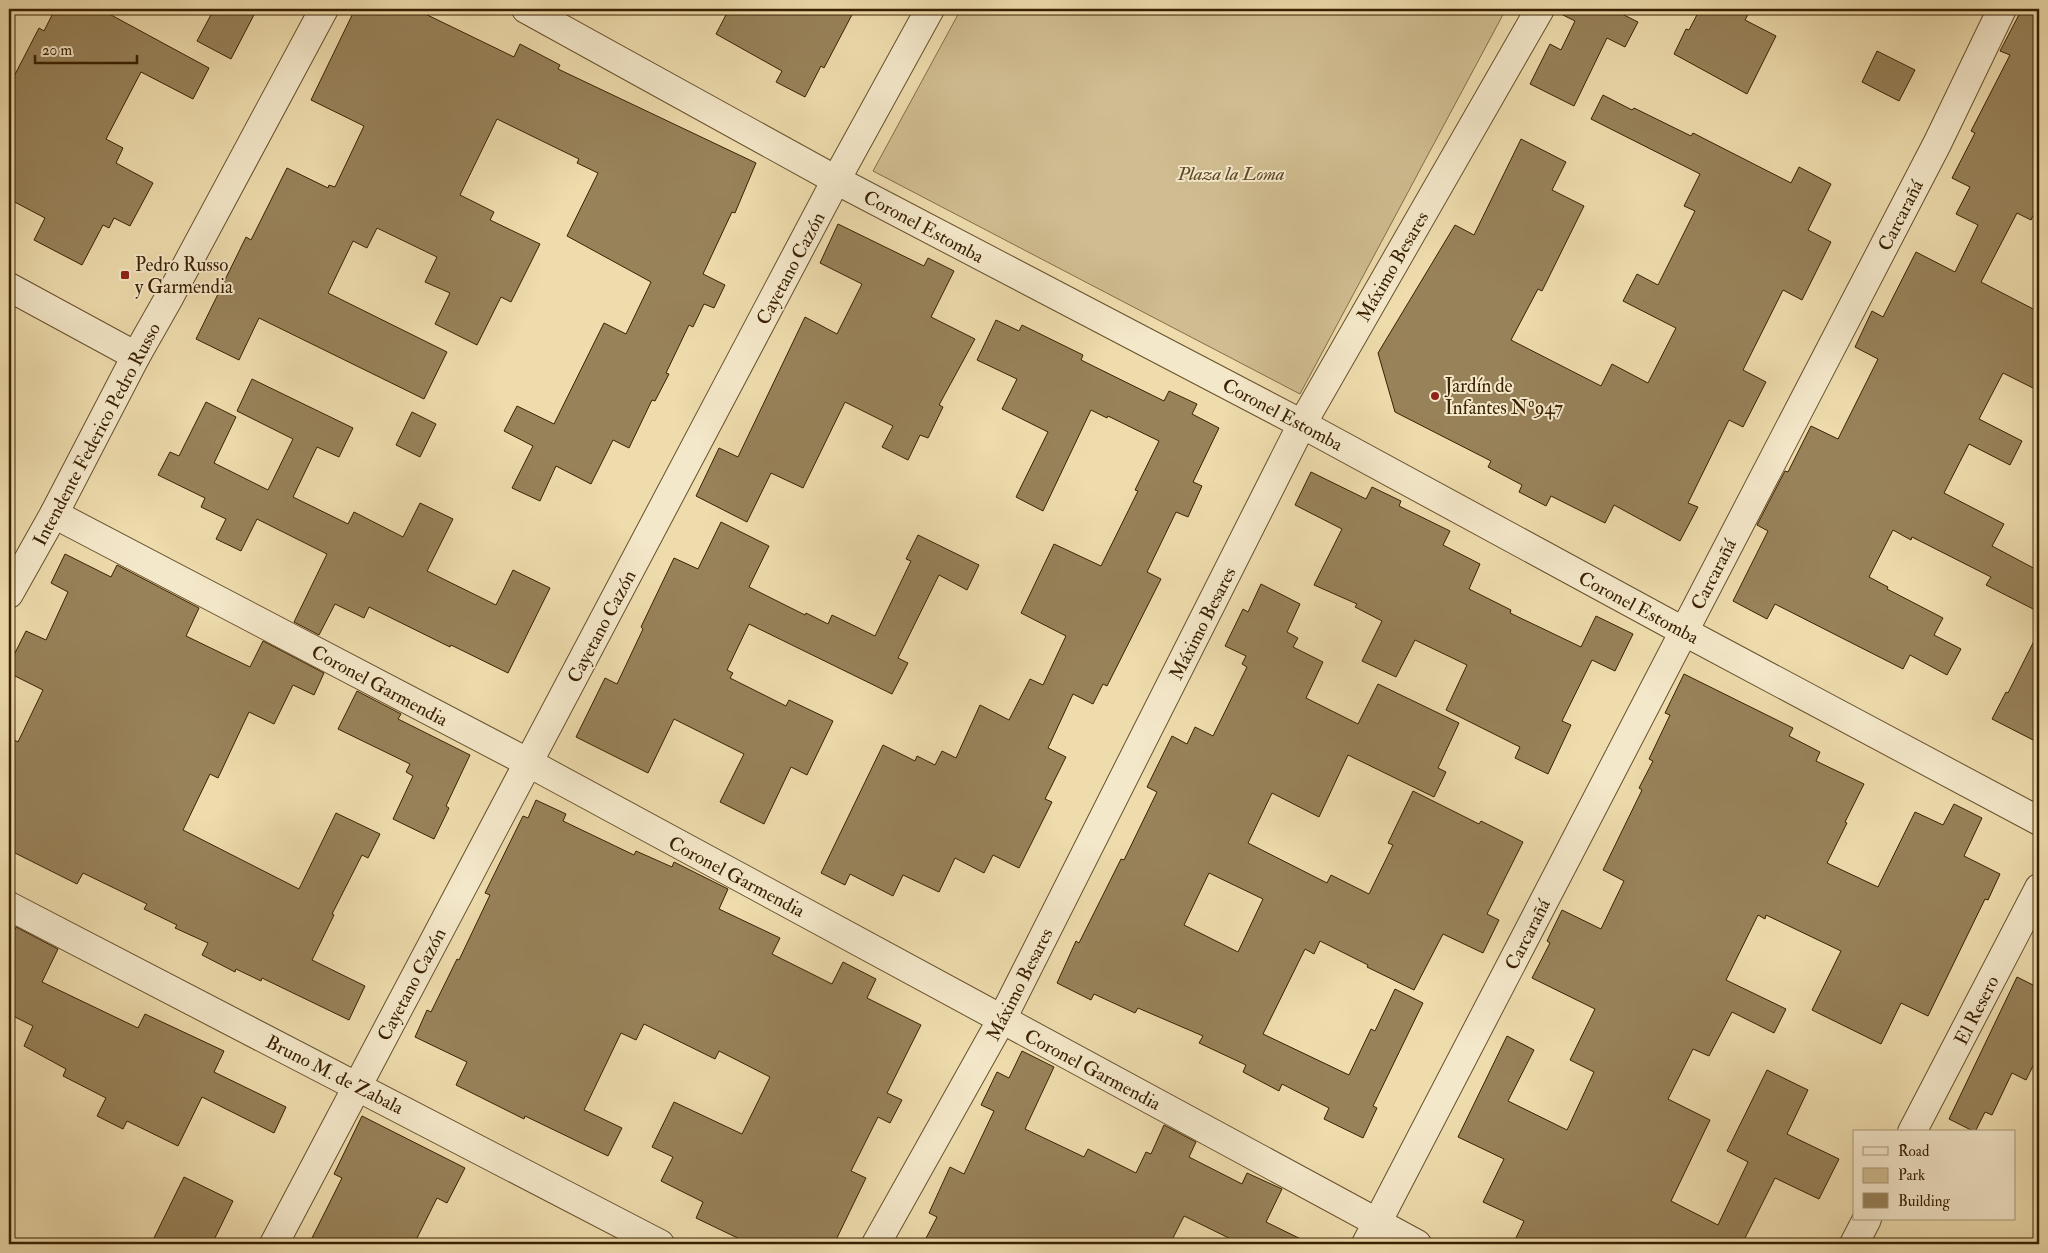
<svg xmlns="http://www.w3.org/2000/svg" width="2048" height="1253" viewBox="0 0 2048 1253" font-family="'IM FELL Double Pica',serif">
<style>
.green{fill:#cfbc90;stroke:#846e48}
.building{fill:#98825a;stroke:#3a2101;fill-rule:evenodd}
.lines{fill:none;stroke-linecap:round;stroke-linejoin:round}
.minor-casing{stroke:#67502c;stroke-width:30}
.minor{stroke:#f4e8ca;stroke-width:28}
.poi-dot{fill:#8f2418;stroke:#f4e8ca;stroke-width:2}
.labels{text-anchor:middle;stroke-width:4;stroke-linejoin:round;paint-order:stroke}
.park-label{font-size:19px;font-style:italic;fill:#5f4825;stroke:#f4e8ca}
.street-label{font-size:19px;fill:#3a2101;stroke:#f4e8ca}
.poi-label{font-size:19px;fill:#3a2101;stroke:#f4e8ca;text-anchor:start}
</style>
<rect width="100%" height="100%" fill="#eedcad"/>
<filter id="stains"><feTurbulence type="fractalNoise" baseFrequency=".004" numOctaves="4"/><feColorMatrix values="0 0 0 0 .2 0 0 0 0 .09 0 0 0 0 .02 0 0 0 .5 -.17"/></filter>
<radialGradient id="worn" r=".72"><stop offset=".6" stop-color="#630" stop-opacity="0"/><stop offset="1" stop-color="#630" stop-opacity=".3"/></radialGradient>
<path class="green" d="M 961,9 L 1506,9 L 1300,394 L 873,171 Z"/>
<g class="building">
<path d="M 55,9 L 100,9 L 209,68 L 193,99 L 141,72 L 106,139 L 123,148 L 116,163 L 153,183 L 130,226 L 114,218 L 109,228 L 103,225 L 82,265 L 34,240 L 45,218 L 9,199 L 9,86 L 39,28 L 44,31 Z"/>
<path d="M 214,9 L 257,9 L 231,59 L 197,41 Z"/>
<path d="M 355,9 L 415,9 L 514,57 L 520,44 L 560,65 L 558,69 L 756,163 L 735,213 L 732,212 L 703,274 L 725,285 L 714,308 L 704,304 L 693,327 L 689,325 L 666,373 L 669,374 L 655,401 L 652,400 L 629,448 L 613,440 L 591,484 L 556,466 L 540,501 L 512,488 L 533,446 L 504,431 L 517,406 L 554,424 L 604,323 L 626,334 L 651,282 L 567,236 L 598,173 L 577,163 L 579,159 L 497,119 L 460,195 L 494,212 L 490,220 L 540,244 L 511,302 L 501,297 L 477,345 L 435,324 L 450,293 L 425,282 L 437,257 L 377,228 L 367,248 L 353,241 L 328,293 L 447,352 L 424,399 L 259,318 L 239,360 L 196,339 L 246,237 L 251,240 L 287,168 L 328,188 L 329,185 L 335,187 L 364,126 L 311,100 Z"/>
<path d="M 729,9 L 855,9 L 824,68 L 821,66 L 805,97 L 776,82 L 782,71 L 716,34 Z"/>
<path d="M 1556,9 L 1622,9 L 1620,13 L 1638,22 L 1625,47 L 1607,38 L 1574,106 L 1530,84 L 1550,44 L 1561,50 L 1575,21 L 1555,11 Z"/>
<path d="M 1700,9 L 1751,9 L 1745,20 L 1776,36 L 1747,94 L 1674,54 L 1686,29 L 1689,30 Z"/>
<path d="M 2022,9 L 2039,9 L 2039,203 L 2031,220 L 2017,213 L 1981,282 L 2039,312 L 2039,391 L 2003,373 L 1979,419 L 2022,441 L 2010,465 L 1969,444 L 1944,493 L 2004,524 L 1992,546 L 2039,571 L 2039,612 L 1986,585 L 1991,577 L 1912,537 L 1911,540 L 1893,530 L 1869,577 L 1888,587 L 1887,589 L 1943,618 L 1934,635 L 1961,649 L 1947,675 L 1910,655 L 1903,669 L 1775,604 L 1767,619 L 1733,601 L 1768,531 L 1757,525 L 1785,471 L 1788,472 L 1811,426 L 1838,439 L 1878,359 L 1855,347 L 1872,311 L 1883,317 L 1916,252 L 1955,272 L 1978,225 L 1956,214 L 1970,187 L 1952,178 L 1975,133 L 1971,131 L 2010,55 L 2000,51 Z"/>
<path d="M 1877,51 L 1915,70 L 1899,101 L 1862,82 Z"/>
<path d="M 1603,95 L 1632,110 L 1634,108 L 1691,136 L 1693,133 L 1791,183 L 1799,167 L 1831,184 L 1808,230 L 1831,242 L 1802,300 L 1783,290 L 1743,370 L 1766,382 L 1743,427 L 1729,420 L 1688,503 L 1698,507 L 1680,541 L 1614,505 L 1605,523 L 1551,496 L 1546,506 L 1519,492 L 1522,485 L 1488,467 L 1491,461 L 1395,412 L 1378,353 L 1455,225 L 1474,235 L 1521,139 L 1566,162 L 1552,190 L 1584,206 L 1542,291 L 1538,289 L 1511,340 L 1601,386 L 1612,364 L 1648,383 L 1676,328 L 1623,301 L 1637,274 L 1658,285 L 1695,211 L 1684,206 L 1700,174 L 1591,119 Z"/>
<path d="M 838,224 L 924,266 L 928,258 L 954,271 L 931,317 L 975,339 L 939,405 L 943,407 L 928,438 L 920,435 L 908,460 L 882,447 L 893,426 L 845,402 L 803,488 L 771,473 L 747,522 L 696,496 L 719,448 L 738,457 L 805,317 L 837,334 L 862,284 L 820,263 Z"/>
<path d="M 996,320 L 1019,331 L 1022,325 L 1083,355 L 1081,360 L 1164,401 L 1169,391 L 1197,404 L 1192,414 L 1219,428 L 1193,482 L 1202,486 L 1188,517 L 1176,512 L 1147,572 L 1161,579 L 1107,686 L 1103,684 L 1093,704 L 1073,694 L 1048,748 L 1066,757 L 1045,799 L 1052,802 L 1019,868 L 993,855 L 984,873 L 955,858 L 939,892 L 903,875 L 893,896 L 850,874 L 845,885 L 821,873 L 883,745 L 915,761 L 917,756 L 935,765 L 942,751 L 956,758 L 980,705 L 1009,720 L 1030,679 L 1043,685 L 1066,636 L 1021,613 L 1054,544 L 1101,566 L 1138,491 L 1135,490 L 1159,441 L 1108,416 L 1107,418 L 1091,410 L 1043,511 L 1016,497 L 1048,432 L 1002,409 L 1017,379 L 977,360 Z"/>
<path d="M 252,379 L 353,428 L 339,457 L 317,447 L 293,497 L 348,524 L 354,512 L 403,537 L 420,503 L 453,519 L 427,571 L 496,605 L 513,570 L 550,588 L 508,673 L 451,645 L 450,647 L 369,607 L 364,618 L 335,604 L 319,635 L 294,622 L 327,554 L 257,519 L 241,551 L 216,539 L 226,519 L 201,507 L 205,498 L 158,475 L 170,452 L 179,456 L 206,402 L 236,417 L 214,463 L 268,490 L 293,439 L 237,411 Z"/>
<path d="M 412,412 L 436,424 L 420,457 L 396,445 Z"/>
<path d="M 1311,472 L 1366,499 L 1372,487 L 1401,501 L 1399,506 L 1450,531 L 1443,545 L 1480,564 L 1469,589 L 1511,610 L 1510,613 L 1581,647 L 1596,616 L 1633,634 L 1615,671 L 1592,660 L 1562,721 L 1571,725 L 1548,774 L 1515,758 L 1520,747 L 1446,710 L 1467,665 L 1415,640 L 1396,677 L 1362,661 L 1382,621 L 1355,607 L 1357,604 L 1314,585 L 1342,529 L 1295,505 Z"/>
<path d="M 721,522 L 769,546 L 749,587 L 805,615 L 806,613 L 828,624 L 832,615 L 875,636 L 911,561 L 906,559 L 918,535 L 979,565 L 967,590 L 939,575 L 898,658 L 908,663 L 892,694 L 749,624 L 727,670 L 733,673 L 730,678 L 786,706 L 789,700 L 833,721 L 807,775 L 791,767 L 764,824 L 720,802 L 744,754 L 674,719 L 648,773 L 576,737 L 605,678 L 617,684 L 643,629 L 641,627 L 674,558 L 698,569 Z"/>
<path d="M 65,554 L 111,577 L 117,565 L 199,608 L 186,636 L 250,667 L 263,641 L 324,673 L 314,695 L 293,685 L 274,724 L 249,712 L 218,778 L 210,774 L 183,830 L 299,889 L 336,813 L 380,834 L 368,858 L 362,855 L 332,914 L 334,915 L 312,960 L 365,986 L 349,1020 L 262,978 L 261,981 L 236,969 L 235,972 L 202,955 L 208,943 L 175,928 L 177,925 L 144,909 L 147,904 L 83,873 L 77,884 L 9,850 L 9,737 L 18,742 L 43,690 L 9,673 L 9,665 L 26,631 L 46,640 L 68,592 L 51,583 Z"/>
<path d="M 1261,584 L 1300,604 L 1287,632 L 1298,638 L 1293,647 L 1323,662 L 1306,698 L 1358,724 L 1378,684 L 1459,723 L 1438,768 L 1446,772 L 1434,797 L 1348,755 L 1319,817 L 1272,793 L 1248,843 L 1327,883 L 1331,875 L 1369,894 L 1393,845 L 1388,843 L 1413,791 L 1479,824 L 1481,821 L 1523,842 L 1487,914 L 1499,920 L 1483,953 L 1443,934 L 1414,990 L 1367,967 L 1368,965 L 1320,941 L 1314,954 L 1305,949 L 1263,1034 L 1349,1075 L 1371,1029 L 1375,1031 L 1395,989 L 1423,1003 L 1373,1106 L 1377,1108 L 1363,1138 L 1324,1119 L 1329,1108 L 1282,1084 L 1279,1091 L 1243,1072 L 1246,1065 L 1199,1043 L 1203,1036 L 1138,1008 L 1135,1013 L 1094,994 L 1091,1000 L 1057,983 L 1076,941 L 1079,943 L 1121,859 L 1124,860 L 1157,792 L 1147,787 L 1172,736 L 1187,744 L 1195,727 L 1213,736 L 1247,667 L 1242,664 L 1246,656 L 1225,646 L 1243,609 L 1248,612 ZM 1209,873 L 1263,899 L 1238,952 L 1184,925 Z"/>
<path d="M 2039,631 L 2039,743 L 1992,719 L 2006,692 L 2008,693 Z"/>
<path d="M 1684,674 L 1793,728 L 1789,736 L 1820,752 L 1816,761 L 1864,784 L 1845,822 L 1847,823 L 1827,863 L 1878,887 L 1915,812 L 1943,825 L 1954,804 L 1982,818 L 1964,856 L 2000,874 L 1988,900 L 1985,899 L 1928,1016 L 1901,1003 L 1881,1044 L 1812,1010 L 1841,951 L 1766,915 L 1765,919 L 1758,915 L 1726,980 L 1786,1009 L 1774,1033 L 1732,1012 L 1709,1056 L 1693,1049 L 1668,1099 L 1710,1120 L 1671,1201 L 1718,1225 L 1748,1162 L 1727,1151 L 1767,1070 L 1808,1090 L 1787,1134 L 1839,1159 L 1819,1199 L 1775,1178 L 1745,1238 L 1757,1244 L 1513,1244 L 1524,1221 L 1483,1202 L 1504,1159 L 1458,1137 L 1507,1036 L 1534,1050 L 1508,1101 L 1567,1130 L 1594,1072 L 1570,1060 L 1595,1009 L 1532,978 L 1550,943 L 1547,941 L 1562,910 L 1601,929 L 1624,881 L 1603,870 L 1642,790 L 1639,788 L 1653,761 L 1649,759 L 1670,715 L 1665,713 Z"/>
<path d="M 357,691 L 401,714 L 398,719 L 470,755 L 446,806 L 449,808 L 434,839 L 393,819 L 413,776 L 406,772 L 410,764 L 338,729 Z"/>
<path d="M 536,800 L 566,814 L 563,821 L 634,855 L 636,851 L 672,867 L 674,862 L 728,889 L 719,909 L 780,938 L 772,954 L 832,984 L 843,962 L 876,979 L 867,998 L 921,1025 L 887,1093 L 902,1100 L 890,1123 L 878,1117 L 851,1171 L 866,1178 L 834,1244 L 750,1244 L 696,1218 L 703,1202 L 661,1181 L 673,1157 L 652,1147 L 674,1102 L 742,1134 L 770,1077 L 719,1051 L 715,1059 L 644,1024 L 636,1040 L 621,1033 L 584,1110 L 622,1128 L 608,1156 L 525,1116 L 524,1119 L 456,1085 L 467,1062 L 415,1037 L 427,1010 L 431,1012 L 457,959 L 459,960 L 490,895 L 485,893 L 523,816 L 528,818 Z"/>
<path d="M 16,927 L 58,949 L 42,982 L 138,1028 L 145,1014 L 224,1051 L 214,1072 L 286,1107 L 274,1133 L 202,1097 L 178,1146 L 127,1121 L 123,1129 L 97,1116 L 106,1098 L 63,1076 L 66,1069 L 24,1046 L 33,1026 L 9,1014 L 9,942 Z"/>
<path d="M 2017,977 L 2039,988 L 2039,1054 L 2026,1080 L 2012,1073 L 1992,1115 L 1985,1112 L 1975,1132 L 1949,1119 Z"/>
<path d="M 1022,1051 L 1054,1067 L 1025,1129 L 1084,1157 L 1088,1149 L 1136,1173 L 1146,1152 L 1151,1154 L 1164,1125 L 1196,1142 L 1189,1157 L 1242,1184 L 1247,1173 L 1282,1189 L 1266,1222 L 1311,1244 L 1241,1244 L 1184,1216 L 1170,1244 L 923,1244 L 937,1217 L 929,1213 L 950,1167 L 964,1174 L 994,1111 L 981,1105 L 997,1072 L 1009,1078 Z"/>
<path d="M 362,1116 L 465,1168 L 447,1203 L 437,1198 L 414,1244 L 309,1244 L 342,1178 L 334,1174 Z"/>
<path d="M 184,1177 L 233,1201 L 212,1244 L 151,1244 Z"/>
</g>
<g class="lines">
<defs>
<g id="minor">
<path d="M 526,9 L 836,180 L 1302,424 L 1683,631 L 2039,821"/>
<path d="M 9,287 L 136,356"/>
<path d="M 54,514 L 529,763 L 1417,1244"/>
<path d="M 9,594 L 54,514 L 136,356 L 170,296 L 324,9"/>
<path d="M 9,906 L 660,1244"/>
<path d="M 1912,1132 L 2039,888"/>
<path d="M 274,1244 L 836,180 L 930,9"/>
<path d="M 876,1244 L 1002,1019 L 1302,424 L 1540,9"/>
<path d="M 1366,1244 L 1937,144 L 2002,9"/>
<path d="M 1854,1244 L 1867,1219"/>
</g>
</defs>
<use href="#minor" class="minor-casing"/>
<use href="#minor" class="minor"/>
</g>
<g class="poi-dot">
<rect x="120" y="270" width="10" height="10" rx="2.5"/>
<circle cx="1435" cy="396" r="5"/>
</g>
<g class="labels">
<g class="park-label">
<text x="1231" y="180">Plaza la Loma</text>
</g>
<g class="street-label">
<text transform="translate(1900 215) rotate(-63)" y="7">Carcarañá</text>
<text transform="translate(924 226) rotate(28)" y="7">Coronel Estomba</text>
<text transform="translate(1392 266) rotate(-60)" y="7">Máximo Besares</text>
<text transform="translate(790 268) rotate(-62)" y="7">Cayetano Cazón</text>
<text transform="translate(1283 414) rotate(28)" y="7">Coronel Estomba</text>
<text transform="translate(96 434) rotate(-62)" y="7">Intendente Federico Pedro Russo</text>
<text transform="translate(1713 574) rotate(-63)" y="7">Carcarañá</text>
<text transform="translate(1639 607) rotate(28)" y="7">Coronel Estomba</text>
<text transform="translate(1202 623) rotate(-63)" y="7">Máximo Besares</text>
<text transform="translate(601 626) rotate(-62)" y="7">Cayetano Cazón</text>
<text transform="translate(380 685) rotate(28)" y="7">Coronel Garmendia</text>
<text transform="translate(737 876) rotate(28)" y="7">Coronel Garmendia</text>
<text transform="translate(1527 934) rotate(-63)" y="7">Carcarañá</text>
<text transform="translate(411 984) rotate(-62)" y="7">Cayetano Cazón</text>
<text transform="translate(1019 984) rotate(-63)" y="7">Máximo Besares</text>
<text transform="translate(1976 1010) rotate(-63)" y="7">El Resero</text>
<text transform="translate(1093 1069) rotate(28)" y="7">Coronel Garmendia</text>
<text transform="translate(335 1074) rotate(27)" y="7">Bruno M. de Zabala</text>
</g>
<g class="poi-label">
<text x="135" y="271">Pedro Russo<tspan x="135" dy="22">y Garmendia</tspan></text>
<text x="1445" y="392">Jardín de<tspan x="1445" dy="22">Infantes Nº947</tspan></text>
</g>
</g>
<rect width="2048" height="1253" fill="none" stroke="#eedcad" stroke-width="30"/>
<rect x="10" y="10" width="2028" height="1233" fill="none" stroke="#3a2101" stroke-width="2.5"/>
<rect x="15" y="15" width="2018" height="1223" fill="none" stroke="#3a2101"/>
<rect x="1853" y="1130" width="162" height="90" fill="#f4e8ca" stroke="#aa987a"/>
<rect x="1863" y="1147" width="25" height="8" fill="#f4e8ca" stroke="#aa987a"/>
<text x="1898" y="1156" font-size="15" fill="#3a2101">Road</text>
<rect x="1863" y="1168" width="25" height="15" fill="#cfbc90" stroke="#aa987a"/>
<text x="1898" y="1180" font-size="15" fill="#3a2101">Park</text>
<rect x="1863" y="1193" width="25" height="15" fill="#98825a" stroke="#aa987a"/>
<text x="1898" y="1206" font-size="15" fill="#3a2101">Building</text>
<path d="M35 55v8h102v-8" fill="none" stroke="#3a2101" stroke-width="2.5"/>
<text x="42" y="55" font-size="15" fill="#3a2101" stroke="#f4e8ca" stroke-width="4" paint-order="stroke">20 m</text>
<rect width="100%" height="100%" filter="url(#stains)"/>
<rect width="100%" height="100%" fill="url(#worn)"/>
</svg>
